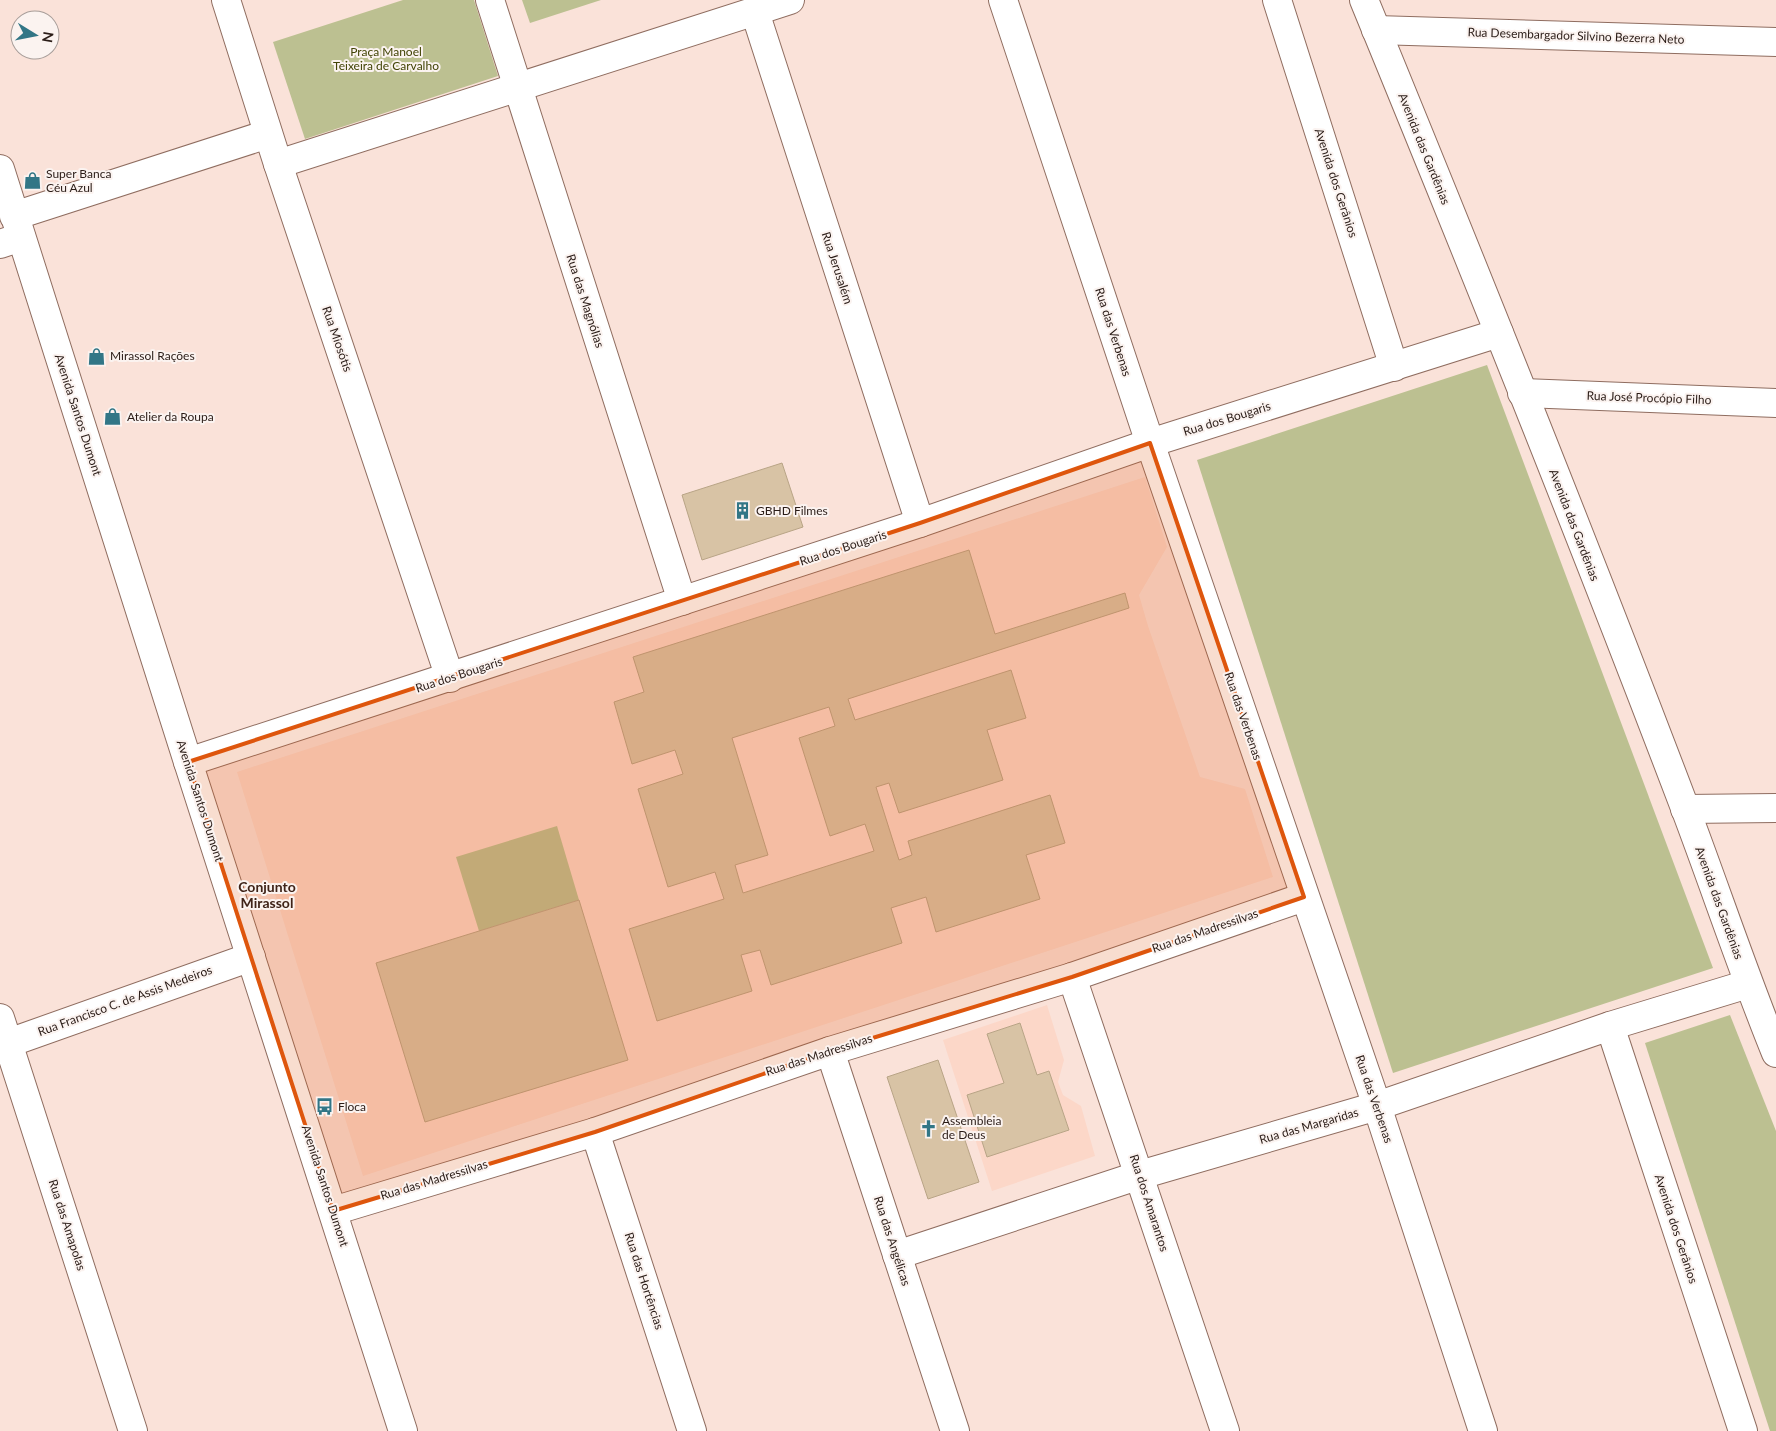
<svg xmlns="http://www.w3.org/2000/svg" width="1776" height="1431" viewBox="0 0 1776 1431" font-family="Lato,sans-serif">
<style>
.built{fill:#fcd7c8}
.green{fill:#bcc091}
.building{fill:#d8c3a5;stroke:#b8a486;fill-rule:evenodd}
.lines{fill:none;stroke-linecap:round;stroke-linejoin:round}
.street-casing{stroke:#8f6d60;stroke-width:30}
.secondary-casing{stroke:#8f6d60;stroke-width:30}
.street{stroke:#fff;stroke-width:28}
.secondary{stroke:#fff;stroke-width:28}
.marked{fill:#de560d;fill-opacity:0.2;stroke:#de560d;stroke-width:4;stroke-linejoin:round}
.labels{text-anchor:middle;stroke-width:4;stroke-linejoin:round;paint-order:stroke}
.street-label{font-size:12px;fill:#2a1c17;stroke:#fbf3f0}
.park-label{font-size:12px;fill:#424406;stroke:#fbf3f0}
.poi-label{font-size:12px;fill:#2a1c17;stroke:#fbf3f0;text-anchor:start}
.neighbourhood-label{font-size:14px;font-weight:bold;fill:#3f2318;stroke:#fbf3f0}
</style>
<rect width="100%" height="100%" fill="#fae2d9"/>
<g class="built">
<path d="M 1145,477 L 1167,547 L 1139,595 L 1148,626 L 1200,777 L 1245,789 L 1273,877 L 363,1176 L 237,772 Z"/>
<path d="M 1047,1005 L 1064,1060 L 1058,1082 L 1063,1095 L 1081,1106 L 1095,1156 L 992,1191 L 943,1040 Z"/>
</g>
<g class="green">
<path d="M 403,0 L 474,0 L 498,76 L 305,139 L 273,42 Z"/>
<path d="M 522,0 L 601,0 L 530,23 Z"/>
<path d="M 1487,365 L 1713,968 L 1393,1073 L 1197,460 Z"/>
<path d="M 557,826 L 579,900 L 479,931 L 456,857 Z"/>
<path d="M 1730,1015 L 1776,1131 L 1776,1431 L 1770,1431 L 1645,1043 Z"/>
</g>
<g class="building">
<path d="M 782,463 L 803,527 L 702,560 L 682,495 Z"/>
<path d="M 969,550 L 995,634 L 1125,593 L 1129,608 L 848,699 L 855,720 L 1011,670 L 1026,718 L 987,730 L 1003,780 L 899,813 L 889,783 L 876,787 L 899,860 L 912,855 L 908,841 L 1050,795 L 1065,843 L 1026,855 L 1040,899 L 936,932 L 926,897 L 891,908 L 902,943 L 771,985 L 760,950 L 741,955 L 752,991 L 657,1021 L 629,929 L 724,899 L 715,872 L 668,887 L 638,789 L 683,774 L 675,750 L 632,764 L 614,702 L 644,692 L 633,657 ZM 829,707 L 835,726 L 799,738 L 830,836 L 865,824 L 874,851 L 743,893 L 735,865 L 768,855 L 732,738 Z"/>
<path d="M 579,900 L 628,1060 L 425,1122 L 376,963 Z"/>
<path d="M 1020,1023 L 1037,1075 L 1049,1071 L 1069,1130 L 987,1157 L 967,1095 L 1004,1083 L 987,1034 Z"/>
<path d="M 938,1060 L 979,1182 L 928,1199 L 887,1077 Z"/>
</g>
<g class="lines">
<defs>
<g id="street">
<path d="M 226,0 L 278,164 L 450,678"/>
<path d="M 490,0 L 682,601"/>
<path d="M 1003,0 L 1150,443 L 1377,1106 L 1483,1431"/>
<path d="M 1277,0 L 1394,367"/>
<path d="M 755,12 L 920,523"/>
<path d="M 1376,30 L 1776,42"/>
<path d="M 278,164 L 790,0"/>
<path d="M 14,216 L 268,134"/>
<path d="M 0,244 L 21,237"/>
<path d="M 1522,393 L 1776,403"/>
<path d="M 188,762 L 920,523 L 1150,443 L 1499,333"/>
<path d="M 1685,809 L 1776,808"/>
<path d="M 1072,977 L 1225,1431"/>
<path d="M 0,1018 L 133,1431"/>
<path d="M 1610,1026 L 1743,1431"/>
<path d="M 0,1046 L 251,957"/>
<path d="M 830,1051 L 955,1431"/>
<path d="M 595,1132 L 692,1431"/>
<path d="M 333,1211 L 595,1132 L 830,1051 L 1072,977 L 1304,897"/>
<path d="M 897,1255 L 1140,1175 L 1377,1106 L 1610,1026 L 1748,984"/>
</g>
<g id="secondary">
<path d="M 1364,0 C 1474,268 1582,537 1685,808 C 1716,890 1743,972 1776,1053"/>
<path d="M 0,169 L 188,762 L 403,1431"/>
</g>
</defs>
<use href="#street" class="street-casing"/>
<use href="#secondary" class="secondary-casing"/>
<use href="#street" class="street"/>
<use href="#secondary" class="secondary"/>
</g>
<path class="marked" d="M 1150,443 L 1304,897 L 1072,977 L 830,1051 L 595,1132 L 333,1211 L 188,762 L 920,523 Z"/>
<defs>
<symbol id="shop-bare" viewBox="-9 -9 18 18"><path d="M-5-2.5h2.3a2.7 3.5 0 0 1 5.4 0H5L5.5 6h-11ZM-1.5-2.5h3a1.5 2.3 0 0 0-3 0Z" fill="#327686" stroke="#fbf3f0" stroke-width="2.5" paint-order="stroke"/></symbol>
<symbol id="building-bare" viewBox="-9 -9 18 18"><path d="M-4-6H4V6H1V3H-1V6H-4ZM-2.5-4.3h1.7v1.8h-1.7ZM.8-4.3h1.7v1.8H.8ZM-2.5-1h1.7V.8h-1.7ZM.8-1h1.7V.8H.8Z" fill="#327686" stroke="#fbf3f0" stroke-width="2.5" paint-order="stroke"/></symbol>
<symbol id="bus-bare" viewBox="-9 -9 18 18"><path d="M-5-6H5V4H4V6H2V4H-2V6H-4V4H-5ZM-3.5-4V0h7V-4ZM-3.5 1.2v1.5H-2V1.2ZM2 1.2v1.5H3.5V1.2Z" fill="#327686" stroke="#fbf3f0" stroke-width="2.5" paint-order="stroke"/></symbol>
<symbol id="church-bare" viewBox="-9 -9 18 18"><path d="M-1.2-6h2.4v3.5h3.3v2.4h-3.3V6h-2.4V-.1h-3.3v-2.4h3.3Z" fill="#327686" stroke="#fbf3f0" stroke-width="2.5" paint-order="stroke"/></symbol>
</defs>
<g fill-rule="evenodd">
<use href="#shop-bare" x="20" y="168" width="25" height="25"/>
<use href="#shop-bare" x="84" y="344" width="25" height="25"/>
<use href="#shop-bare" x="100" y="404" width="25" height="25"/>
<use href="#building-bare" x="730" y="498" width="25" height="25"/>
<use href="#bus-bare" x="312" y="1094" width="25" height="25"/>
<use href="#church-bare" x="916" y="1116" width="25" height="25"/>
</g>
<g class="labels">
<g class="street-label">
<text transform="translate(1576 36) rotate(2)" y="4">Rua Desembargador Silvino Bezerra Neto</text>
<text transform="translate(1424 149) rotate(68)" y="4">Avenida das Gardênias</text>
<text transform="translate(1336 183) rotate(72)" y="4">Avenida dos Gerânios</text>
<text transform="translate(837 268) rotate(72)" y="4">Rua Jerusalém</text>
<text transform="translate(585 301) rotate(72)" y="4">Rua das Magnólias</text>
<text transform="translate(1113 332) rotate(72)" y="4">Rua das Verbenas</text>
<text transform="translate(337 339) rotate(71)" y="4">Rua Miosótis</text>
<text transform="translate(1649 398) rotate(2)" y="4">Rua José Procópio Filho</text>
<text transform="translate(78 415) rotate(72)" y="4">Avenida Santos Dumont</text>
<text transform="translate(1227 419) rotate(-17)" y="4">Rua dos Bougaris</text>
<text transform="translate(1574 525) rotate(69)" y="4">Avenida das Gardênias</text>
<text transform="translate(843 548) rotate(-18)" y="4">Rua dos Bougaris</text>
<text transform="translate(459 675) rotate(-18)" y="4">Rua dos Bougaris</text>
<text transform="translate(1243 716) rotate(71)" y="4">Rua das Verbenas</text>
<text transform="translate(200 801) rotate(72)" y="4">Avenida Santos Dumont</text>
<text transform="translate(1719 903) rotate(70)" y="4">Avenida das Gardênias</text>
<text transform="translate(1205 931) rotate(-19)" y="4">Rua das Madressilvas</text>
<text transform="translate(125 1001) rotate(-20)" y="4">Rua Francisco C. de Assis Medeiros</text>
<text transform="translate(819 1055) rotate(-18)" y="4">Rua das Madressilvas</text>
<text transform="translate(1374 1099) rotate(71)" y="4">Rua das Verbenas</text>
<text transform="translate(1309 1126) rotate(-16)" y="4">Rua das Margaridas</text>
<text transform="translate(434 1180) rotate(-17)" y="4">Rua das Madressilvas</text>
<text transform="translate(325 1186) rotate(72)" y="4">Avenida Santos Dumont</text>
<text transform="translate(1149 1203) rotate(72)" y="4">Rua dos Amarantos</text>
<text transform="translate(67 1225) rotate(72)" y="4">Rua das Amapolas</text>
<text transform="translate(1676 1229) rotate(72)" y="4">Avenida dos Gerânios</text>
<text transform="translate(892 1241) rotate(72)" y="4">Rua das Angélicas</text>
<text transform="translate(644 1281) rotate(72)" y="4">Rua das Hortências</text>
</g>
<g class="park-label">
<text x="386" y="56">Praça Manoel<tspan x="386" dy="14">Teixeira de Carvalho</tspan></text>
</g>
<g class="poi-label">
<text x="46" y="178">Super Banca<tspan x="46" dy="14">Céu Azul</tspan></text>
<text x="110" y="360">Mirassol Rações</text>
<text x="127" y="421">Atelier da Roupa</text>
<text x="756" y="515">GBHD Filmes</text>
<text x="338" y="1111">Floca</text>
<text x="942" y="1125">Assembleia<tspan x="942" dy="14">de Deus</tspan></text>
</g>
<g class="neighbourhood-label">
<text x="267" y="892">Conjunto<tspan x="267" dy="16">Mirassol</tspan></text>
</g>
</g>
<g transform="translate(35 35) rotate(100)"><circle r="24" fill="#fbf3f0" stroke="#a79d99"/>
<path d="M0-4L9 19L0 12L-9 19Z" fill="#327686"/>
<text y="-8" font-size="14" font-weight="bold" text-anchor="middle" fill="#2a1c17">N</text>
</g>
</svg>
